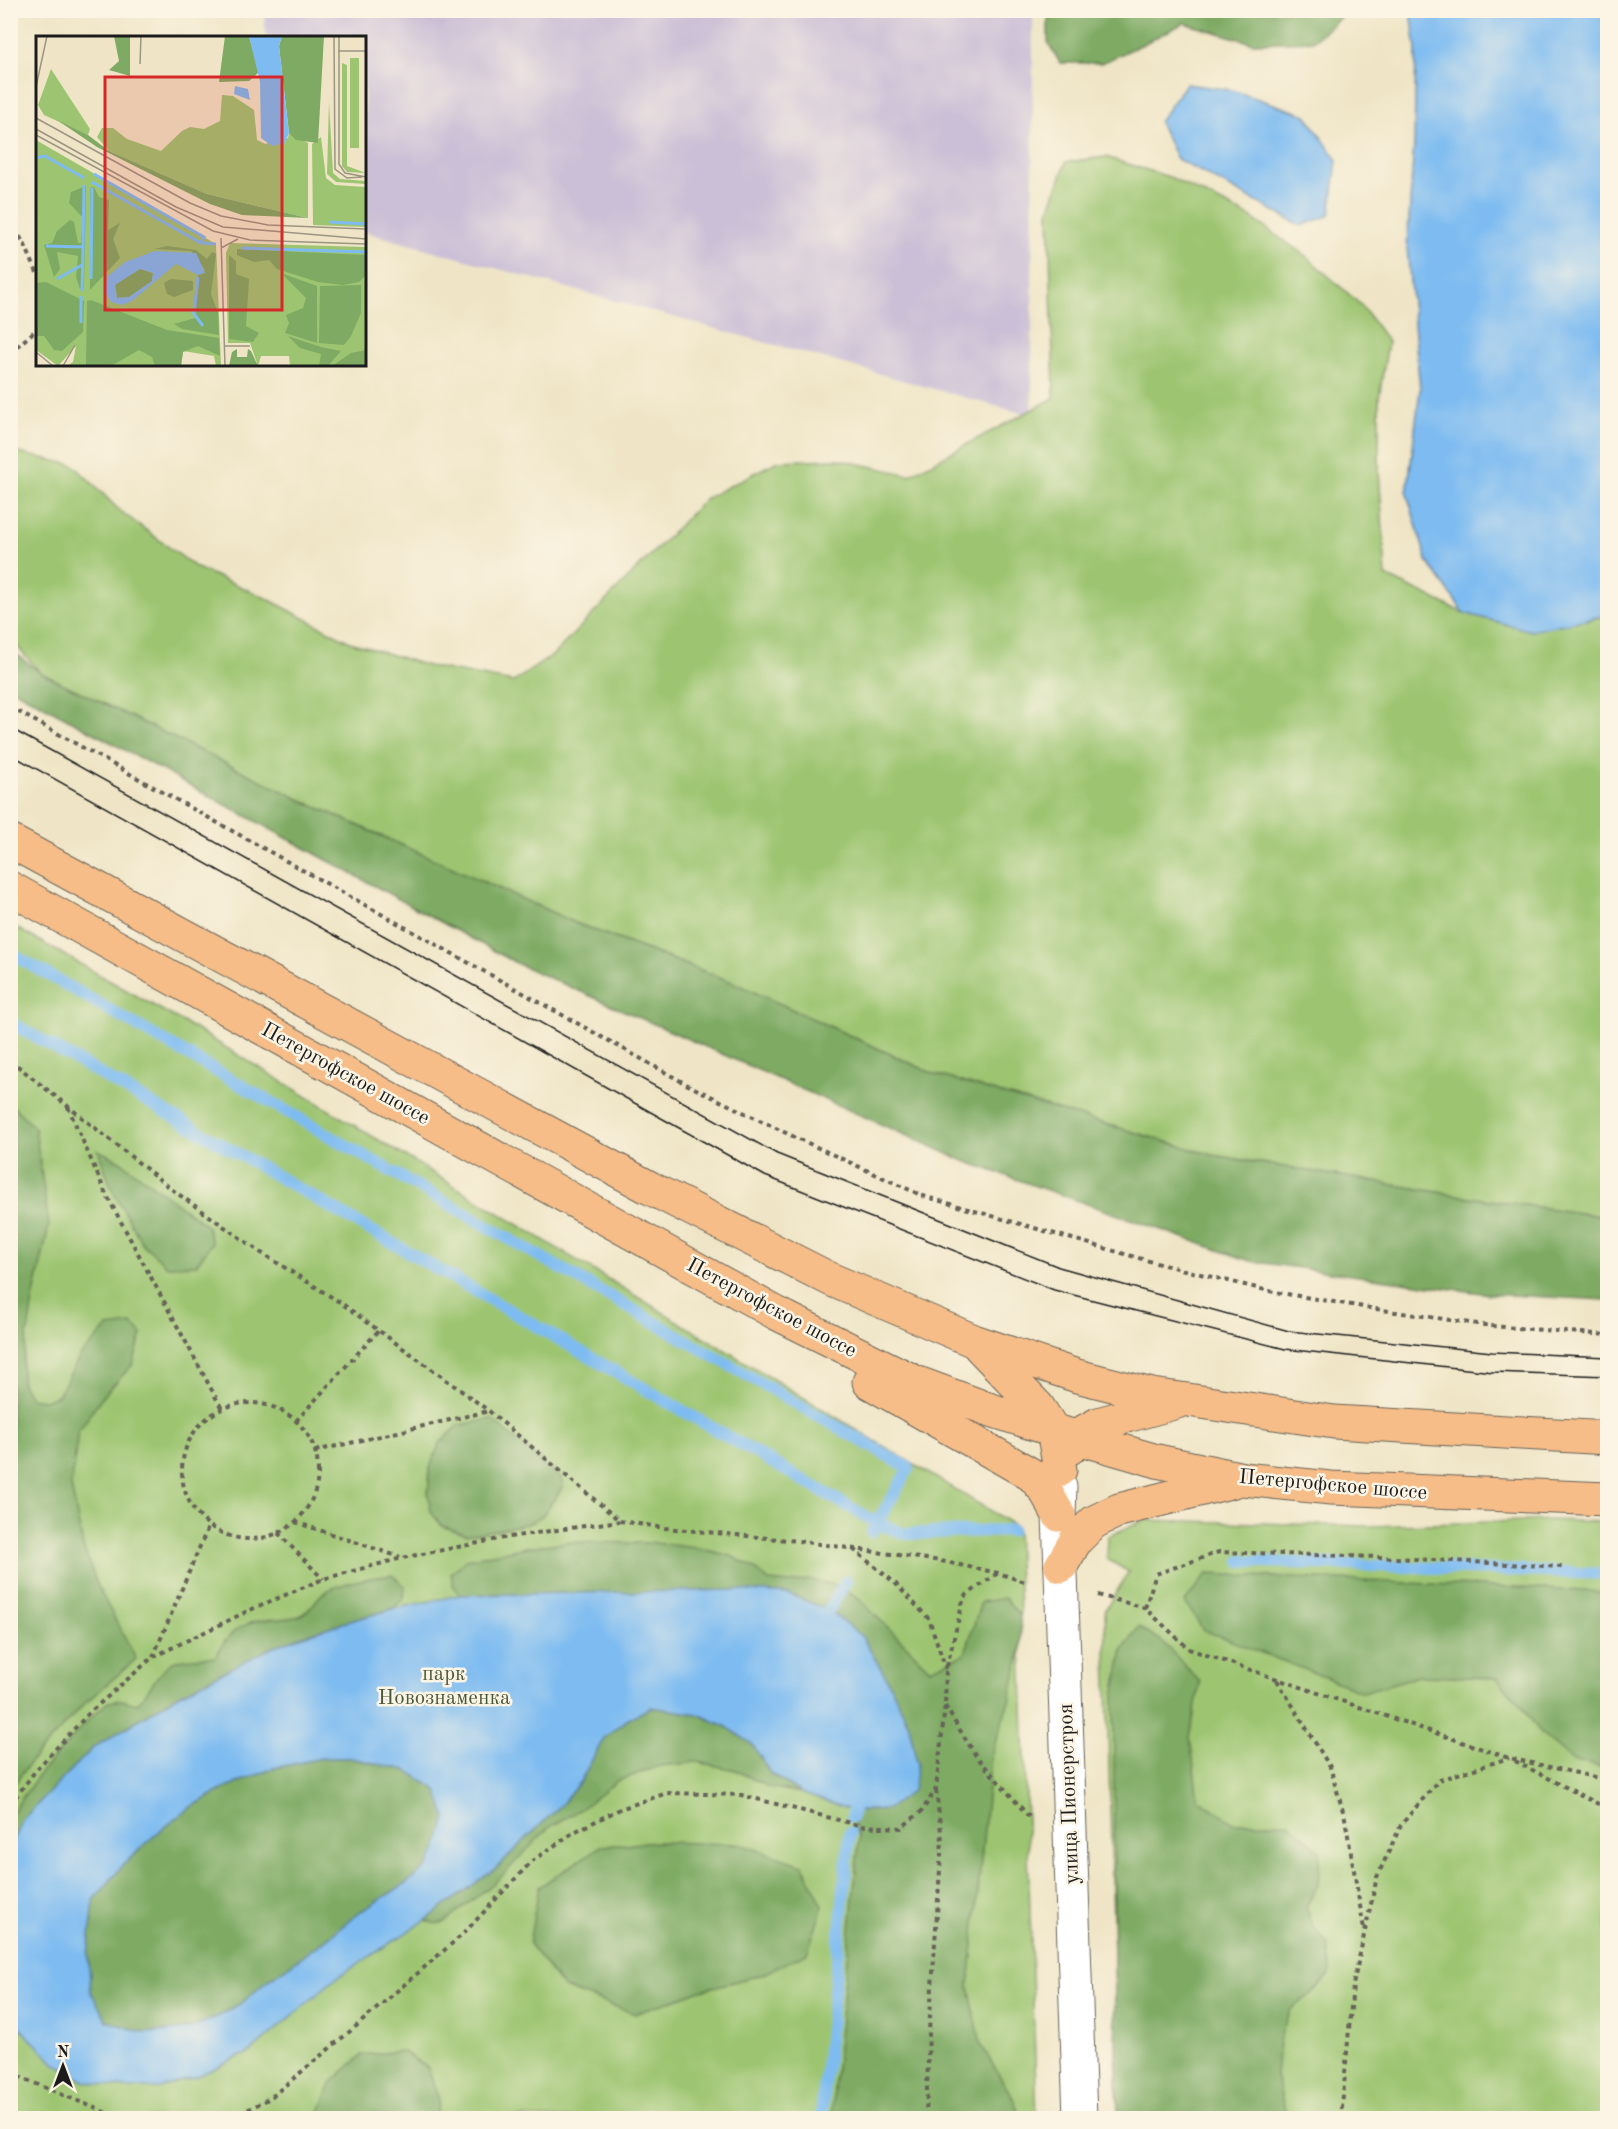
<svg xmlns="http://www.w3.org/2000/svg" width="1618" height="2129" viewBox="0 0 1618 2129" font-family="'Old Standard TT',serif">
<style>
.industrial{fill:#cabfd6}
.green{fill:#9dc571;stroke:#5c7046;stroke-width:1.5}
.forest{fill:#7eaa63;stroke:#4d6340;stroke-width:1.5}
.water{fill:#7dbbf1;stroke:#4c6c86;stroke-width:1.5;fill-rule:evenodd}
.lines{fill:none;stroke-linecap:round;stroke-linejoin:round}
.stream{stroke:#7dbbf1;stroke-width:12}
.tertiary-casing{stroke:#666258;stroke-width:35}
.primary-casing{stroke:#666258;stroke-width:35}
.path{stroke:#666258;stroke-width:4;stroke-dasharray:4.5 4.5;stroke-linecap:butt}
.tertiary{stroke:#fff;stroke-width:33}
.primary{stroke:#f7bd88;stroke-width:33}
.tram{stroke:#1c1c1c;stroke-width:1.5}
.labels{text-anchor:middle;stroke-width:5;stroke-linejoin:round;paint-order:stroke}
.street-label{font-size:21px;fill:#1c1c1c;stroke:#fcf5e5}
.park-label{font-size:21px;fill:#49573a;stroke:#fcf5e5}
.inset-river{fill:none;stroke:#7dbbf1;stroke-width:3}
.inset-road{fill:none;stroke:#9b9582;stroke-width:1.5}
.view{fill:#d62828;fill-opacity:0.15;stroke:#d62828;stroke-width:3}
.inset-edge{fill:none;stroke:#1c1c1c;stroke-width:3}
</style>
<rect width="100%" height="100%" fill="#fcf5e5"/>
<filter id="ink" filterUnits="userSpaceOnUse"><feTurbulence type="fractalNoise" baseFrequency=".0167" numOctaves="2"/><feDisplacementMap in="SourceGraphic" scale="12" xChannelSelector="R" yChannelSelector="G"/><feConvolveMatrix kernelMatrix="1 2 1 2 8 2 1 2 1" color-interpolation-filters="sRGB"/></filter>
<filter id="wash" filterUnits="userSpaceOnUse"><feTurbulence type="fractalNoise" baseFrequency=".008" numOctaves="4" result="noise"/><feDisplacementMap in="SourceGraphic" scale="24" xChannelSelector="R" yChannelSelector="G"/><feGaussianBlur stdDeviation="1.35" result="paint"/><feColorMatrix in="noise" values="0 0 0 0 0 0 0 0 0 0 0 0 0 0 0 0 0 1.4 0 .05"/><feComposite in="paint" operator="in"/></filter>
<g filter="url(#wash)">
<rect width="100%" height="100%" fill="#efe5c6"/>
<path class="industrial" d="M 264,11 L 1033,11 L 1032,416 L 365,232 L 364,38 L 266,37 Z"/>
<g class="green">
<path d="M 1106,157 L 1172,178 L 1250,217 L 1306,256 L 1361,305 L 1388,342 L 1379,398 L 1379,470 L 1386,576 L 1464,613 L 1589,620 L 1607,615 L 1607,1217 L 1462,1196 L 1212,1155 L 934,1074 L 732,982 L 578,924 L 303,801 L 41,673 L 11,640 L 10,453 L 14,452 L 74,465 L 119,510 L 197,568 L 264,597 L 350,642 L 428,666 L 513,682 L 553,655 L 706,498 L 778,461 L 838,459 L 909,475 L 1054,398 L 1049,211 L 1066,162 Z"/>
<path d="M 11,925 L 197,1030 L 1017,1527 L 1037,2118 L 11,2118 Z"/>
<path d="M 1145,1520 L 1369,1526 L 1551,1520 L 1607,1522 L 1607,2118 L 1118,2118 L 1105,1610 L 1129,1572 L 1107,1559 L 1108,1536 Z"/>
</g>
<g class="forest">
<path d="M 1048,11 L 1048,10 L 1348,11 L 1313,41 L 1253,43 L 1184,23 L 1143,44 L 1102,63 L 1060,63 L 1048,43 Z"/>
<path d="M 11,650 L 41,673 L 303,801 L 578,924 L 732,982 L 934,1074 L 1212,1155 L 1462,1196 L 1607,1217 L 1607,1300 L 1489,1294 L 1250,1261 L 964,1161 L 518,964 L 11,688 Z"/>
<path d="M 11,1104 L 35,1128 L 49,1226 L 33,1300 L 22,1368 L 22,1384 L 30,1398 L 44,1400 L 58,1396 L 80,1356 L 108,1327 L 132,1324 L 142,1334 L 133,1364 L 102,1397 L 78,1432 L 71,1486 L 83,1546 L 98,1587 L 136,1659 L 83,1705 L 31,1761 L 11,1789 Z"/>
<path d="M 98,1150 L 120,1161 L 207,1226 L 212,1243 L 196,1265 L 167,1266 L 142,1243 L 112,1190 Z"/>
<path d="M 491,1419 L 561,1478 L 563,1487 L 542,1516 L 528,1524 L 467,1535 L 442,1526 L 431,1512 L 428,1493 L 430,1468 L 439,1444 L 459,1425 Z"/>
<path d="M 569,1542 L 654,1543 L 698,1548 L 731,1556 L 753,1567 L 769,1581 L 790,1583 L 808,1580 L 833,1584 L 855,1595 L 930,1669 L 965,1654 L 981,1602 L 1005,1598 L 1020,1616 L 1021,1650 L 1010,1698 L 991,1756 L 969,1986 L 981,2045 L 1013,2098 L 1021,2118 L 831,2118 L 859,1839 L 852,1817 L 853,1811 L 888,1809 L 917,1764 L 909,1725 L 886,1677 L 546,1594 L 460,1595 L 453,1585 L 451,1573 L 467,1559 L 527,1547 Z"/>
<path d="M 1207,1574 L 1607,1592 L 1607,1769 L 1572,1760 L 1541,1734 L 1522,1706 L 1497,1678 L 1419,1676 L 1363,1692 L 1203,1630 L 1185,1602 Z"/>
<path d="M 392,1575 L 405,1586 L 404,1598 L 393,1609 L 332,1626 L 275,1646 L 180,1694 L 93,1748 L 24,1819 L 11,1848 L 11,1815 L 13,1811 L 40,1773 L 93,1715 L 108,1702 L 122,1700 L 137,1704 C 149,1692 155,1676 168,1665 C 177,1657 203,1657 216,1657 C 226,1634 240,1623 265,1620 C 277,1618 290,1620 302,1615 C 309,1612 315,1601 321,1595 C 334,1583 374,1577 392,1575 Z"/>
<path d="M 1139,1627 L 1162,1641 L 1200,1682 L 1190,1737 L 1198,1799 L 1234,1823 L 1289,1823 L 1320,1851 L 1318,1885 L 1306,1907 L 1313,1926 L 1329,1946 L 1330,1975 L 1309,1996 L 1290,2010 L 1279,2041 L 1276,2076 L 1287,2118 L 1118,2118 L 1114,1961 L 1114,1696 L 1123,1649 Z"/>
<path d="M 651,1707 L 698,1714 L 727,1727 L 753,1745 L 770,1773 L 801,1793 L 768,1787 L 736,1770 L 697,1762 L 660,1766 L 617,1781 L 581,1809 L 547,1829 L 499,1879 L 445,1922 L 436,1924 L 426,1920 L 497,1867 L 561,1805 L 580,1782 L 604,1738 L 627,1720 Z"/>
<path d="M 322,1758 L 351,1758 L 406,1770 L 438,1790 L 446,1817 L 438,1847 L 427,1867 L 405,1884 L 360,1912 L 324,1941 L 267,1981 L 243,2002 L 223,2014 L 189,2029 L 145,2033 L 107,2021 L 91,1992 L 88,1955 L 94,1900 L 123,1865 L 155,1835 L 191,1807 L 227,1787 L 274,1768 Z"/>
<path d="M 659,1842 L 739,1844 L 803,1865 L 823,1906 L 807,1953 L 761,1975 L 701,1990 L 635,2014 L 564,1988 L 529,1944 L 539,1887 L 601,1846 Z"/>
<path d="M 402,2051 L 428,2068 L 439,2100 L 435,2118 L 322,2118 L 320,2111 L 332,2082 L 362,2055 Z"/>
</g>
<g class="water">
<path d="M 1411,11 L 1607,11 L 1607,615 L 1531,631 L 1464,613 L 1427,561 L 1407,494 L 1420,389 L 1407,248 L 1414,144 L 1416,50 Z"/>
<path d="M 1186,84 L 1232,90 L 1306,115 L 1337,160 L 1330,215 L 1301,226 L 1177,159 L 1159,122 Z"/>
<path d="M 738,1590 L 788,1594 L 829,1610 L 862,1637 L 886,1677 L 909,1725 L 917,1764 L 913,1790 L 888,1809 L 853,1811 L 801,1793 L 770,1773 L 753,1745 L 727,1727 L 698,1714 L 651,1707 L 627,1720 L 604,1738 L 580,1782 L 561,1805 L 497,1867 L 426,1920 L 335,1979 L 250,2052 L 198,2076 L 160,2088 L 125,2088 L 84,2081 L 53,2062 L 21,2029 L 11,2013 L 11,1848 L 23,1819 L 93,1748 L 180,1694 L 275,1646 L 332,1626 L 393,1609 L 460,1595 ZM 322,1758 L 351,1758 L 406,1770 L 437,1790 L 446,1817 L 438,1847 L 427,1867 L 405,1884 L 360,1912 L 324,1941 L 267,1981 L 243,2002 L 223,2014 L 189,2029 L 145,2033 L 107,2021 L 91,1992 L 88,1955 L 94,1900 L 123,1865 L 155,1835 L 191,1807 L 227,1787 L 274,1768 Z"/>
</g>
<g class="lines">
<g class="stream">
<path d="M 10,953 L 909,1468 L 872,1532"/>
<path d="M 10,1022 L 877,1523 L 905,1534 L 1012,1530"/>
<path d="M 1241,1561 L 1608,1574"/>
<path d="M 829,1610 L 846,1581"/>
<path d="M 852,1817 L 853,1811"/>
<path d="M 821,2118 L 850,1832"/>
</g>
</g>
</g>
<g filter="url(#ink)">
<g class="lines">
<defs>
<path id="tertiary" d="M 1060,1487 L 1059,1515 L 1080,2118"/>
<g id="primary">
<path d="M 10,841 L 650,1188 L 832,1280 L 974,1341 L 1077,1376 L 1152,1395 L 1188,1400 L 1334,1422 L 1608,1438"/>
<path d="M 10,888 L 776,1313 L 915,1382 L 988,1409 L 1078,1438 L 1157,1461 L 1243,1479 L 1331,1488 L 1608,1499"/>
<path d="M 980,1347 L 1038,1407 L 1053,1430 L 1060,1470"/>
<path d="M 869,1382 L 1032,1475 L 1045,1490 L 1059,1515"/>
<path d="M 1070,1448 L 1085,1431 L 1098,1424 L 1177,1402"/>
<path d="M 1061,1566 L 1076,1540 L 1094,1522 L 1119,1510 L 1234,1481"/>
</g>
</defs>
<use href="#tertiary" class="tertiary-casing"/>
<use href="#primary" class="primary-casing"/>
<g class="path">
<path d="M 10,221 L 25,245 L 38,275"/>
<path d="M 10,353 L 38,328"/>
<path d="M 10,707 L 688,1085 L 788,1134 L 923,1196 L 1156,1263 L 1269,1291 L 1382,1310 L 1491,1326 L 1608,1335"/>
<path d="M 10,1060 L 174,1191 L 260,1252 L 341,1303 L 489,1411 L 620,1521 L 665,1528 L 798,1541 L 941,1561 L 998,1573 L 1025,1582"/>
<path d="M 68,1107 L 106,1194 L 222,1409"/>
<circle cx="250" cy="1471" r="68"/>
<path d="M 296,1421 L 379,1330"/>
<path d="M 315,1451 L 489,1411"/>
<path d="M 295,1522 L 400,1557"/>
<path d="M 278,1533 L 323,1579"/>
<path d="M 853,1549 L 895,1583 L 929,1619 L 946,1669"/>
<path d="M 1098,1595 L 1145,1608 L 1189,1649 L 1509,1758 L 1608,1780"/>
<path d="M 1145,1608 L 1156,1574 L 1219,1552 L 1378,1557 L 1563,1567"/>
<path d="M 153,1657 L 209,1525"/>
<path d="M 1277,1680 L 1330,1767 L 1345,1818 L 1364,1929"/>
<path d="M 945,1706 L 976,1756 L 1031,1819"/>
<path d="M 1515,1761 L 1608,1809"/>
<path d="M 10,1805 L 36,1770 L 89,1713 L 153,1657 L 250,1610 L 323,1579 L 402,1558 L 509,1537 L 619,1521"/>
<path d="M 10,2073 L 119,2118"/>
<path d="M 232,2118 L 270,2098 L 360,2023 L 463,1934 L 532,1861 L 574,1832 L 620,1809 L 667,1793 L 741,1795 L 862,1826 L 901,1828 L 922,1811 L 936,1789 L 945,1705 L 946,1670 L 964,1597 L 998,1573"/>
<path d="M 926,2118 L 929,2031 L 942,1840 L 936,1790"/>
<path d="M 1341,2118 L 1353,1985 L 1377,1877 L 1401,1825 L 1439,1780 L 1509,1758"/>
</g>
<use href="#tertiary" class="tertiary"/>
<use href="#primary" class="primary"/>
<g class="tram">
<path d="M 10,728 L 777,1154 L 1059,1267 L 1289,1331 L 1492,1352 L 1608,1357"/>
<path d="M 10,754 L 765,1176 L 1054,1290 L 1285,1349 L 1493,1372 L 1608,1376"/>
</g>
</g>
</g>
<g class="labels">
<g class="street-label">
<text transform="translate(346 1073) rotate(29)" y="7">Петергофское шоссе</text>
<text transform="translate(772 1307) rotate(28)" y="7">Петергофское шоссе</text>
<text transform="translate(1333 1484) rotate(5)" y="7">Петергофское шоссе</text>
<text transform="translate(1068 1794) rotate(-92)" y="7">улица Пионерстроя</text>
</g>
<g class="park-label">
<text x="444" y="1680">парк<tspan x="444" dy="24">Новознаменка</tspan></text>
</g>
</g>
<g transform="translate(36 36)">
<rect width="330" height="330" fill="#efe5c6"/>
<path d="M 314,22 L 323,22 L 323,112 L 314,112 ZM 306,27 L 311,29 L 311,130 L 330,137 L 311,136 L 306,130 ZM 15,33 L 54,93 L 52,99 L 8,79 L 2,69 ZM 186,59 L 197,60 L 218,74 L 221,104 L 229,108 L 252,102 L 253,97 L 272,107 L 272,182 L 171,158 L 73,115 L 61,101 L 66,92 L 77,92 L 91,103 L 125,115 L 146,95 L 154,91 L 168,93 L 184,85 ZM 293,66 L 297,137 L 304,143 L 330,145 L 330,148 L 300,146 L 291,138 ZM 285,101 L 290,142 L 299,149 L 330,151 L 330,191 L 277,189 L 276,108 ZM 0,104 L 180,208 L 185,330 L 180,330 L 178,320 L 147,315 L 145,330 L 31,330 L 37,326 L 40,310 L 22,330 L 0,314 ZM 194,207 L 330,211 L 330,330 L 254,330 L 253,320 L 225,320 L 222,330 L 214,307 L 192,307 L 190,217 Z" fill="#9dc571"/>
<path d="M 78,0 L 94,0 L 94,40 L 73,34 L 83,25 ZM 189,0 L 213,0 L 223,36 L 213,45 L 183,46 ZM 246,0 L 288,0 L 282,107 L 260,104 L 253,97 L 243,10 ZM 21,84 L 52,99 L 73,115 L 171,158 L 272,182 L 206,179 L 174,168 L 61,111 ZM 50,150 L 48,252 L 44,253 L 40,241 L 42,220 L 21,216 L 24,233 L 18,241 L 8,209 L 16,207 L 21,195 L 34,184 L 38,186 L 42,207 L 45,207 L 47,182 L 33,167 L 35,156 ZM 58,151 L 63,161 L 73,164 L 72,194 L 84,187 L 77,203 L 84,222 L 54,254 L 54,152 ZM 131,210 L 160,214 L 171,223 L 176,216 L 180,218 L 175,258 L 182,277 L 183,299 L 146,293 L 138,288 L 159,282 L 162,239 L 169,234 L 155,215 L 118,213 ZM 201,213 L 330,219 L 330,239 L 323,246 L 307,249 L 282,246 L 241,233 L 233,224 L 218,226 L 201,219 ZM 193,219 L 200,225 L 200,238 L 213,243 L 210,290 L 223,297 L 217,306 L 193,303 ZM 104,233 L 117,237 L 116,245 L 93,261 L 81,262 L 79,249 L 90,239 ZM 245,237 L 281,250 L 281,307 L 249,297 L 253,287 L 250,279 L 267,272 L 270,262 ZM 135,243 L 157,245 L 157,254 L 138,261 L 131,258 L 128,247 ZM 10,246 L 48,265 L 47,296 L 26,315 L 18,314 L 8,300 L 0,300 L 0,247 ZM 325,249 L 325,277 L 315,300 L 308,309 L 283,307 L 284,250 ZM 55,264 L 131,294 L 183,302 L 184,320 L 162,310 L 147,316 L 145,330 L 119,330 L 116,321 L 103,314 L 75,330 L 50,330 L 51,265 ZM 252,300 L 285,311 L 305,315 L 292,330 L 283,330 L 285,318 L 264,312 ZM 201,313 L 201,321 L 211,321 L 212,313 L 215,315 L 222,330 L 193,330 L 196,316 ZM 330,314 L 330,330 L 296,330 L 315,317 Z" fill="#7eaa63"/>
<path d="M 213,0 L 246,0 L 243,10 L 253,97 L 249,107 L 236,110 L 225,102 L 224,46 ZM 199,50 L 212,53 L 214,64 L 198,58 ZM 119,215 L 160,217 L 169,237 L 162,239 L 140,228 L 96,265 L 86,269 L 75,266 L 68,255 L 72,240 L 89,226 ZM 104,233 L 117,237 L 116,245 L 93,261 L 81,262 L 79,249 Z" fill="#7dbbf1" fill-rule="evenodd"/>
<path class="inset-river" d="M 0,122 L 9,120 L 48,142M 58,138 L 168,201 L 164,208M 56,146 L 165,207 L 180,208M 294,186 L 330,188M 10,210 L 47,211 L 48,149M 205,212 L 330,216M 162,241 L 158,278 L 167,290M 21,243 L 46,229M 55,243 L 56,152M 46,255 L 47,211M 45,287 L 45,260"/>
<path class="inset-road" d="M 298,0 L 299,133 L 311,142 L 326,141M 303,0 L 303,128 L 309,137 L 330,141M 302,15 L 330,15M 104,28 L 105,0M 0,51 L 11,0M 0,82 L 154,167 L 185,180 L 232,189 L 330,193M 0,93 L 140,171 L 187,191 L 330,203M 0,99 L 177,195 L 214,204 L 330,208M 185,202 L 189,330M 185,212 L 202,203M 188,310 L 214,310M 0,316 L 17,330M 27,330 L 39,309"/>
<path class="view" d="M 69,41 L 246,41 L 246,274 L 69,274 Z"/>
<rect width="330" height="330" class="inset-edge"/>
</g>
<rect width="1618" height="2129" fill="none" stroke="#fcf5e5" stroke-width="36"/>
<g transform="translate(63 2066)" stroke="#fcf5e5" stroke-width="4.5" paint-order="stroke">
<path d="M0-4.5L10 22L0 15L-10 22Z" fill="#1c1c1c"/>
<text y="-9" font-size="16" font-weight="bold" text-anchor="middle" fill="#1c1c1c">N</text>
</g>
</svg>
